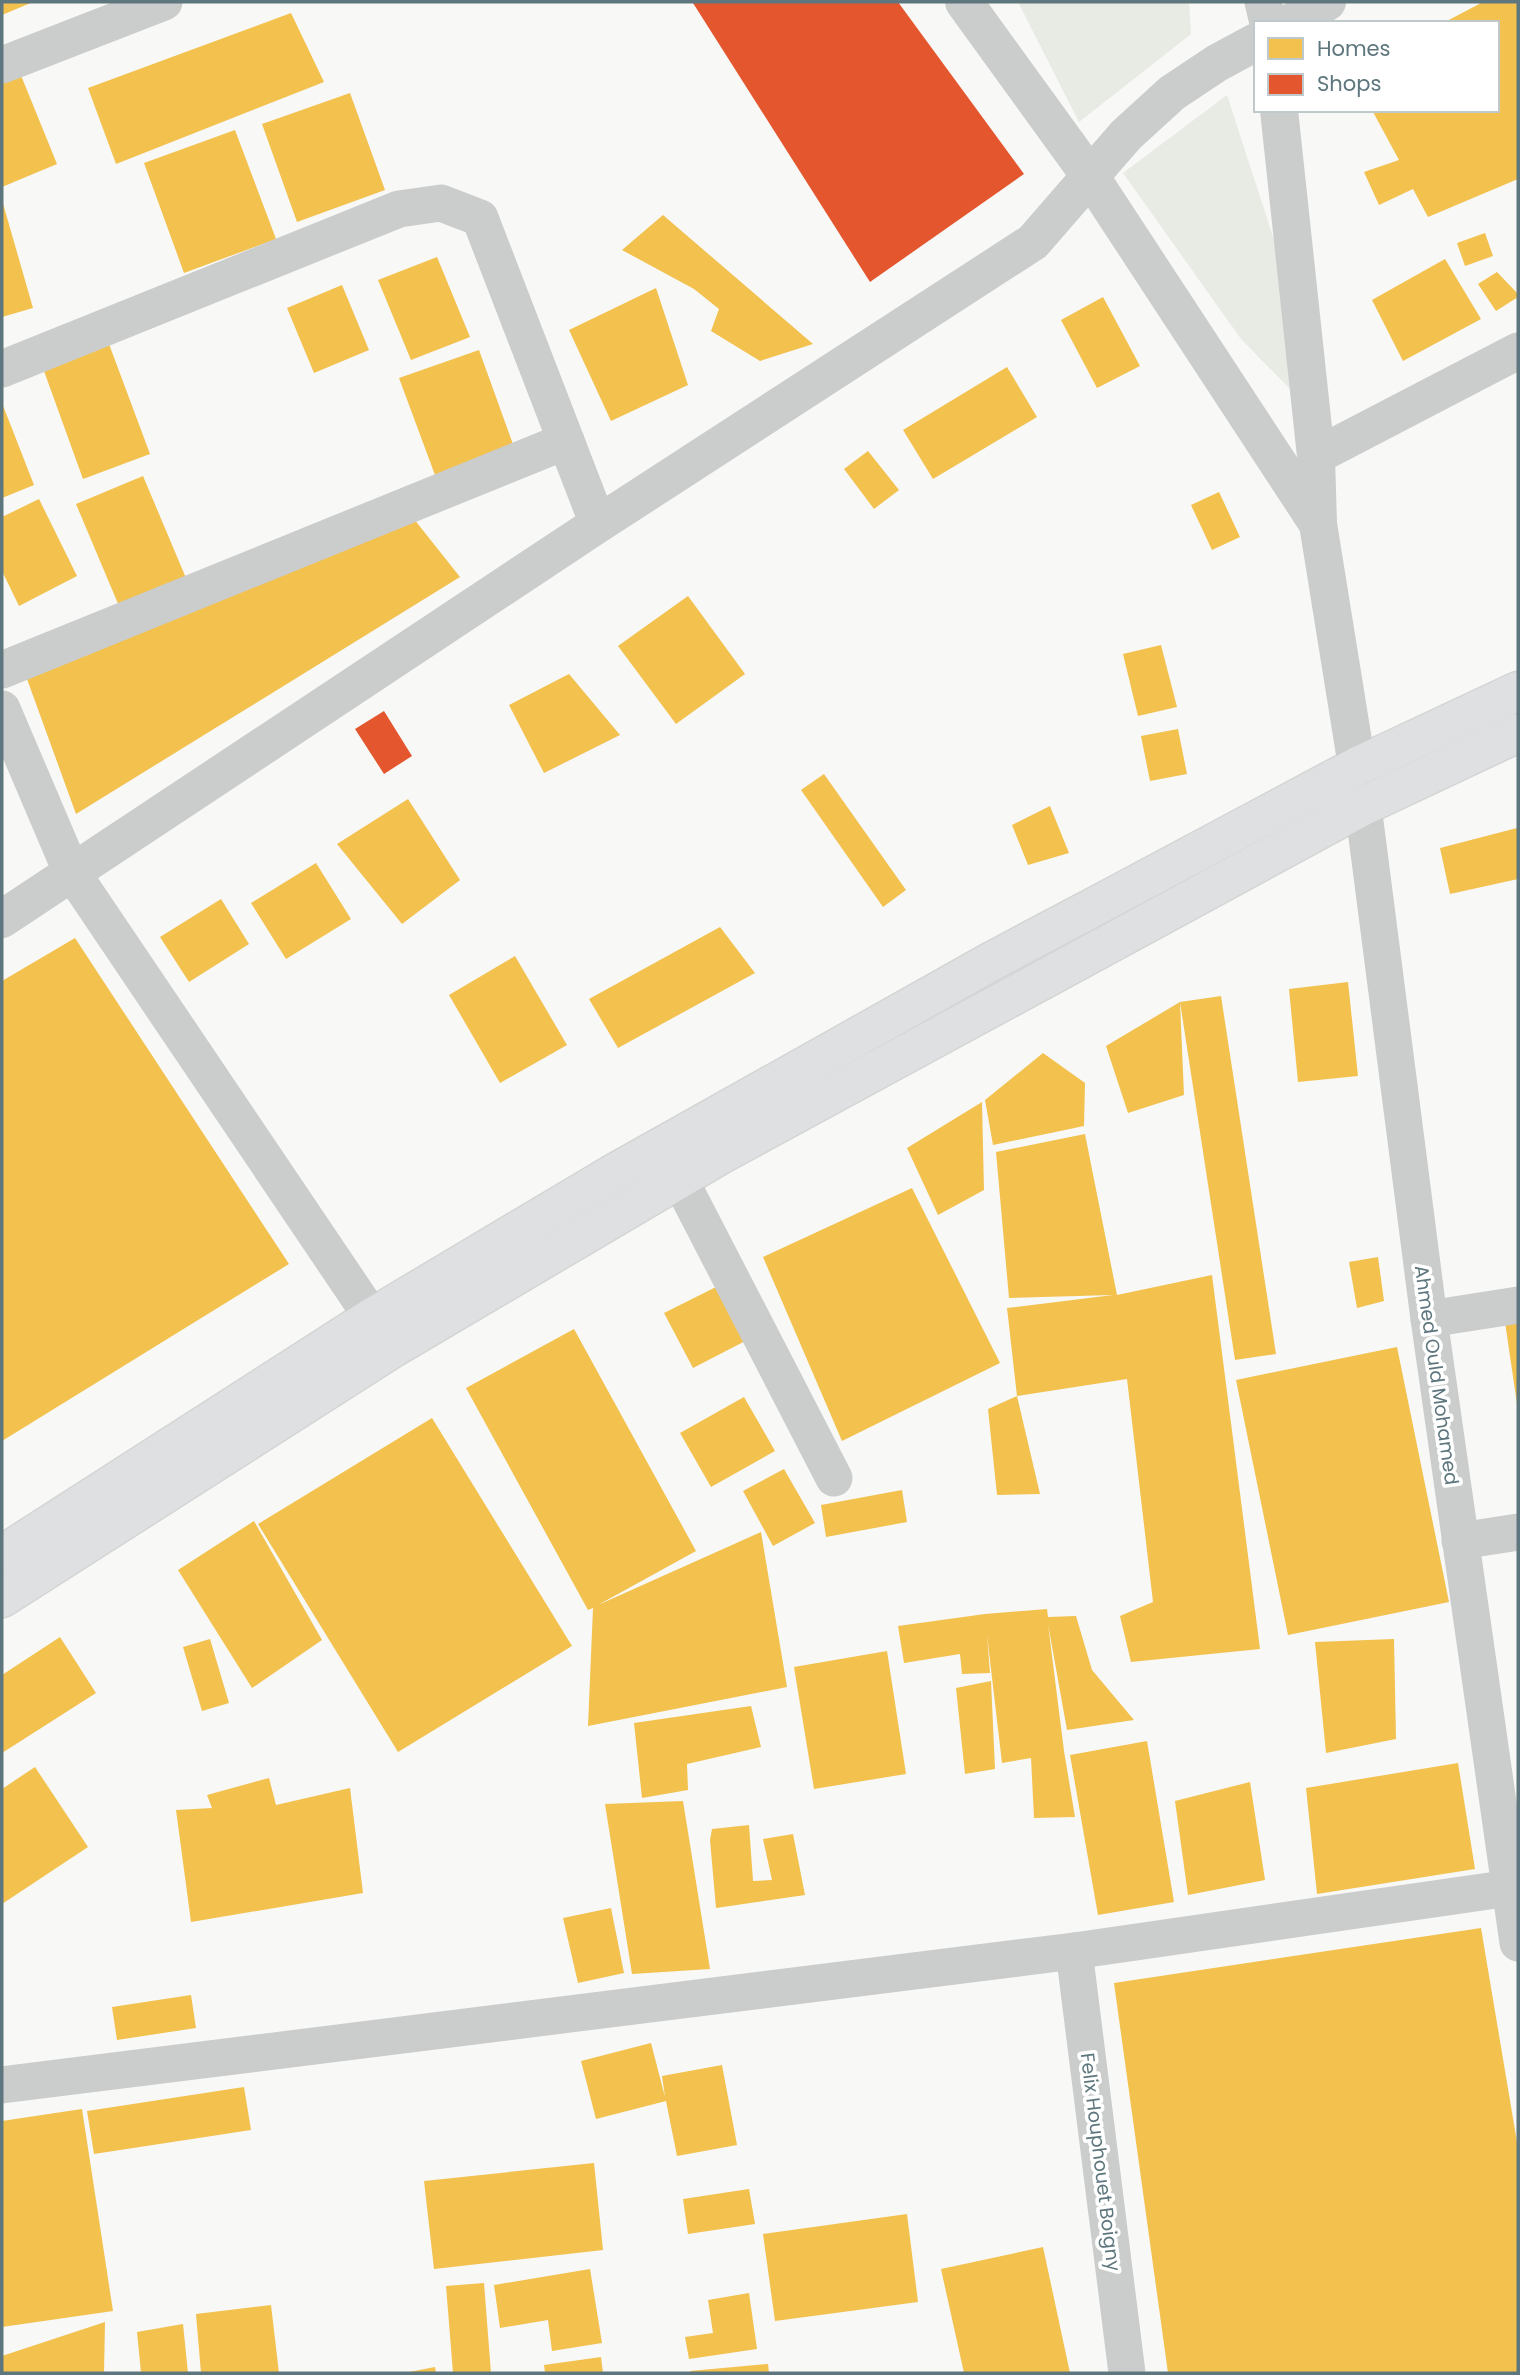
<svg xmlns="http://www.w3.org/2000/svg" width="1520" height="2375" viewBox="0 0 1520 2375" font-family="Poppins,sans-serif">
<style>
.green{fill:#e8eae4}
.homes{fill:#f2c14e}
.shops{fill:#e4572e}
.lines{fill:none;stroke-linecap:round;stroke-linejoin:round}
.trunk-casing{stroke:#d4d5d5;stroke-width:41}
.minor{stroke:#cbcdcd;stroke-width:37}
.tertiary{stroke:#cbcdcd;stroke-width:38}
.trunk{stroke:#dfe0e1;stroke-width:38}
.labels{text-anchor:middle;stroke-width:7;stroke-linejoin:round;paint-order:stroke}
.street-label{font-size:19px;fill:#5e767d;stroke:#fff}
</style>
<rect width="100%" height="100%" fill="#f8f8f7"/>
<g class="green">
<path d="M 1018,2 L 1189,2 L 1191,34 L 1079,122 Z"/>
<path d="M 1227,95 L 1289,286 L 1290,389 L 1241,339 L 1123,173 Z"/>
</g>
<g class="homes">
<path d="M 2,2 L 33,2 L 2,15 Z"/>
<path d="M 1483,2 L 1518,2 L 1518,179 L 1428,217 L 1413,189 L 1379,205 L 1364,172 L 1399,160 L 1372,110 L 1497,110 L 1497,23 L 1443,23 Z"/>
<path d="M 291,13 L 324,82 L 116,164 L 88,88 Z"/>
<path d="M 20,73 L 57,164 L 2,187 L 2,80 Z"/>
<path d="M 350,93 L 385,190 L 297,222 L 262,124 Z"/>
<path d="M 235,130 L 276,239 L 184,273 L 144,163 Z"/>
<path d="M 2,200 L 33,308 L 2,317 Z"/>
<path d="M 663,215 L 813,344 L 760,361 L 711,331 L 719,309 L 694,289 L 622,250 Z"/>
<path d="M 1485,233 L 1493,256 L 1465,266 L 1457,243 Z"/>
<path d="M 437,257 L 470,337 L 411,360 L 378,280 Z"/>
<path d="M 1445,259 L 1481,319 L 1403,361 L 1372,300 Z"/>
<path d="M 1497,272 L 1518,294 L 1518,297 L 1496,311 L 1478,284 Z"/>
<path d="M 342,285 L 369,350 L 314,373 L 287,308 Z"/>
<path d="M 656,288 L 688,385 L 611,421 L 569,330 Z"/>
<path d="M 1103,297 L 1140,366 L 1097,388 L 1061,320 Z"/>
<path d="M 106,336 L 150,454 L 83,479 L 40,360 Z"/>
<path d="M 479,350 L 514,447 L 435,475 L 399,378 Z"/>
<path d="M 1007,367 L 1037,417 L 933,479 L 903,430 Z"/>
<path d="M 2,403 L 34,485 L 2,498 Z"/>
<path d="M 868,451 L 899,490 L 874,509 L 844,469 Z"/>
<path d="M 143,476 L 186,578 L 119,606 L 76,504 Z"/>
<path d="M 1219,492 L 1240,537 L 1212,550 L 1191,505 Z"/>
<path d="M 39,499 L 77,576 L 19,606 L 2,571 L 2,517 Z"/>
<path d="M 406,509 L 460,577 L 76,814 L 27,679 Z"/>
<path d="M 688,596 L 745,674 L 676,724 L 618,646 Z"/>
<path d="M 1161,645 L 1177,707 L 1138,716 L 1123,654 Z"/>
<path d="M 569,674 L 620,735 L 544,773 L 509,705 Z"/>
<path d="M 1178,729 L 1187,774 L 1150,781 L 1141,736 Z"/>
<path d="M 824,774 L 906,890 L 883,907 L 801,790 Z"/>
<path d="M 408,799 L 460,880 L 402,924 L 337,844 Z"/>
<path d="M 1050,806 L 1069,853 L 1028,865 L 1012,825 Z"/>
<path d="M 1517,828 L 1518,879 L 1450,894 L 1440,848 Z"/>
<path d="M 316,863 L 351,919 L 286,959 L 251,903 Z"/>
<path d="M 221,899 L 249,944 L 189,982 L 160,937 Z"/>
<path d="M 720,927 L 755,973 L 618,1048 L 589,999 Z"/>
<path d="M 75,938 L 289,1264 L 2,1441 L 2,981 Z"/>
<path d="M 515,956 L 567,1045 L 500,1083 L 449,995 Z"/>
<path d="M 1348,982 L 1358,1076 L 1298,1082 L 1289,989 Z"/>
<path d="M 1221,996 L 1276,1354 L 1235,1360 L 1180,1002 Z"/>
<path d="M 1180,1002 L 1184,1095 L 1128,1113 L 1106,1046 Z"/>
<path d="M 1043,1053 L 1085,1083 L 1084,1126 L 993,1145 L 985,1100 Z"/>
<path d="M 982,1102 L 984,1190 L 938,1215 L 907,1148 Z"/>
<path d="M 1085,1134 L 1117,1295 L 1212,1275 L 1260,1649 L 1131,1662 L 1120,1616 L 1153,1602 L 1127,1379 L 1017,1396 L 1040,1494 L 997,1495 L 988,1409 L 1017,1396 L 1007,1308 L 1113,1295 L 1009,1298 L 996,1152 Z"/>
<path d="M 912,1188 L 1000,1363 L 842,1441 L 763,1257 Z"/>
<path d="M 1378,1257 L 1384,1301 L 1357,1308 L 1349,1262 Z"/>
<path d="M 724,1283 L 753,1337 L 693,1368 L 664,1313 Z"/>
<path d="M 1518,1313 L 1518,1404 L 1517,1404 L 1504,1315 Z"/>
<path d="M 574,1329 L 696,1551 L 598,1605 L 761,1532 L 787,1687 L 588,1726 L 593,1608 L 588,1610 L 466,1388 Z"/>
<path d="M 1397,1347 L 1449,1602 L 1288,1635 L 1236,1380 Z"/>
<path d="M 744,1397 L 775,1451 L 711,1487 L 680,1433 Z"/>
<path d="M 432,1418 L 572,1646 L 398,1752 L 258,1524 Z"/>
<path d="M 784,1469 L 815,1523 L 773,1546 L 743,1491 Z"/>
<path d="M 902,1490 L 907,1522 L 826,1537 L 821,1505 Z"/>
<path d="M 254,1521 L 322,1640 L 252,1688 L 178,1570 Z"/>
<path d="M 1047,1609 L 1048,1617 L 1076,1616 L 1092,1670 L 1134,1720 L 1067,1730 L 1048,1624 L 1064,1751 L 1075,1817 L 1034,1818 L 1031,1758 L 1002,1763 L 987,1635 L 990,1673 L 962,1674 L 960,1654 L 904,1663 L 898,1626 L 985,1614 Z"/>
<path d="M 60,1637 L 96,1693 L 2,1753 L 2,1675 Z"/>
<path d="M 210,1639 L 229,1703 L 202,1711 L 183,1647 Z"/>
<path d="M 1394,1639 L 1396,1739 L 1326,1753 L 1315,1642 Z"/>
<path d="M 887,1651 L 906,1774 L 814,1789 L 794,1667 Z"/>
<path d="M 991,1681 L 995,1769 L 965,1774 L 956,1688 Z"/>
<path d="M 751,1706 L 761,1747 L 687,1764 L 688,1790 L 642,1798 L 634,1723 Z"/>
<path d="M 1147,1741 L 1174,1902 L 1098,1915 L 1070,1755 Z"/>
<path d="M 1458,1763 L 1475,1869 L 1317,1894 L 1306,1788 Z"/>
<path d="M 35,1767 L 88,1847 L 2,1904 L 2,1789 Z"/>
<path d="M 269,1778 L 276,1805 L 350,1788 L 363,1893 L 191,1922 L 176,1810 L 212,1808 L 207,1795 Z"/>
<path d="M 1250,1782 L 1265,1880 L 1188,1895 L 1175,1801 Z"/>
<path d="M 683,1801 L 710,1969 L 632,1974 L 605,1804 Z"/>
<path d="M 749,1825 L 753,1881 L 772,1880 L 763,1839 L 793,1834 L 805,1895 L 716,1908 L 710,1840 L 712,1829 Z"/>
<path d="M 611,1908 L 624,1973 L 578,1983 L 563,1918 Z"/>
<path d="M 1481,1928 L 1518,2148 L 1518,2373 L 1168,2373 L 1114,1983 Z"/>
<path d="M 191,1995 L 196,2028 L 117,2040 L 112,2007 Z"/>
<path d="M 651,2043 L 665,2097 L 662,2076 L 722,2065 L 737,2145 L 677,2156 L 666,2101 L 596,2119 L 581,2061 Z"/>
<path d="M 244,2087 L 251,2130 L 94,2154 L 87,2111 Z"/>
<path d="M 82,2109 L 113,2311 L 2,2327 L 2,2121 Z"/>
<path d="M 594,2163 L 603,2250 L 434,2269 L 424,2181 Z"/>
<path d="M 749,2189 L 755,2224 L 688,2234 L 683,2199 Z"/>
<path d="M 907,2214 L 918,2302 L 775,2321 L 763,2234 Z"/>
<path d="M 1043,2247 L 1070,2373 L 964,2373 L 941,2269 Z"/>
<path d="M 590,2269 L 602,2343 L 552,2351 L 548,2320 L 500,2328 L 494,2285 Z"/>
<path d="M 484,2283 L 491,2373 L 453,2373 L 446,2286 Z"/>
<path d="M 749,2293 L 757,2349 L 689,2359 L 685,2337 L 713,2333 L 708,2300 Z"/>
<path d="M 271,2305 L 279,2373 L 201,2373 L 196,2314 Z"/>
<path d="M 105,2322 L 104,2373 L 2,2373 L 2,2356 Z"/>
<path d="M 183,2324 L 188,2373 L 141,2373 L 137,2332 Z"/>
<path d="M 601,2357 L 603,2373 L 545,2373 L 544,2365 Z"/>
<path d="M 768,2364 L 769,2373 L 690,2373 L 690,2371 Z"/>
<path d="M 435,2367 L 436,2373 L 409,2373 L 409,2372 Z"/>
</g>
<g class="shops">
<path d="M 695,2 L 898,2 L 1024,174 L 870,282 L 693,3 Z"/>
<path d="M 384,711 L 412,756 L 384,774 L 355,729 Z"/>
</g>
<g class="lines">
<defs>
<g id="trunk">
<path d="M 2,1555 L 371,1318 L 611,1175 L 994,960 L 1107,900 L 1358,766 L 1518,691"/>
<path d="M 2,1598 L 393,1348 L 720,1155 L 1363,806 L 1518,733"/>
</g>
</defs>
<use href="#trunk" class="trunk-casing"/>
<g class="minor">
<path d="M 1263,2 L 1268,23"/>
<path d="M 2,65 L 164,2"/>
<path d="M 2,369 L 399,209 L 441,203 L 480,218 L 598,524"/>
<path d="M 1316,456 L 1518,351"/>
<path d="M 2,670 L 566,441"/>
<path d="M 2,709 L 71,871 L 388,1341"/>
<path d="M 1363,806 L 1429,1319 L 1518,1943"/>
<path d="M 679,1178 L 834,1478"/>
<path d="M 1429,1319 L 1518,1305"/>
<path d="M 1460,1541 L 1518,1532"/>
<path d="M 1074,1951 L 1127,2373"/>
<path d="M 2,2085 L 1074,1951 L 1510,1888"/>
</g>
<g class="tertiary">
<path d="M 964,2 L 1090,176 L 1318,524"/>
<path d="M 1290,23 L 1327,2"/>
<path d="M 1279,110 L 1316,456 L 1318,524 L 1362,797"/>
<path d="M 2,919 L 598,524 L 1033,242 L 1126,135 L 1172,93 L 1217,63 L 1256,42"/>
</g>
<use href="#trunk" class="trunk"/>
</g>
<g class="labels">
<g class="street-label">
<text transform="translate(1437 1375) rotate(82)" y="7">Ahmed Ould Mohamed</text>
<text transform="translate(1101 2162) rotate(83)" y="7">Felix Houphouet Boigny</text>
</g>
</g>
<rect width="1520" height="2375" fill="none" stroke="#5e767d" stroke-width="7"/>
<rect x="1254" y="21" width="245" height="91" fill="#ffffff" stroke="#bfc8cb" stroke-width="2"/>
<rect x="1268" y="38" width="35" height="21" fill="#f2c14e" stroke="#bfc8cb" stroke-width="2"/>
<text x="1317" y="56" font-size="21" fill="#5e767d">Homes</text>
<rect x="1268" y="74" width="35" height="21" fill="#e4572e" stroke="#bfc8cb" stroke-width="2"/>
<text x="1317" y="91" font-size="21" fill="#5e767d">Shops</text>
</svg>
